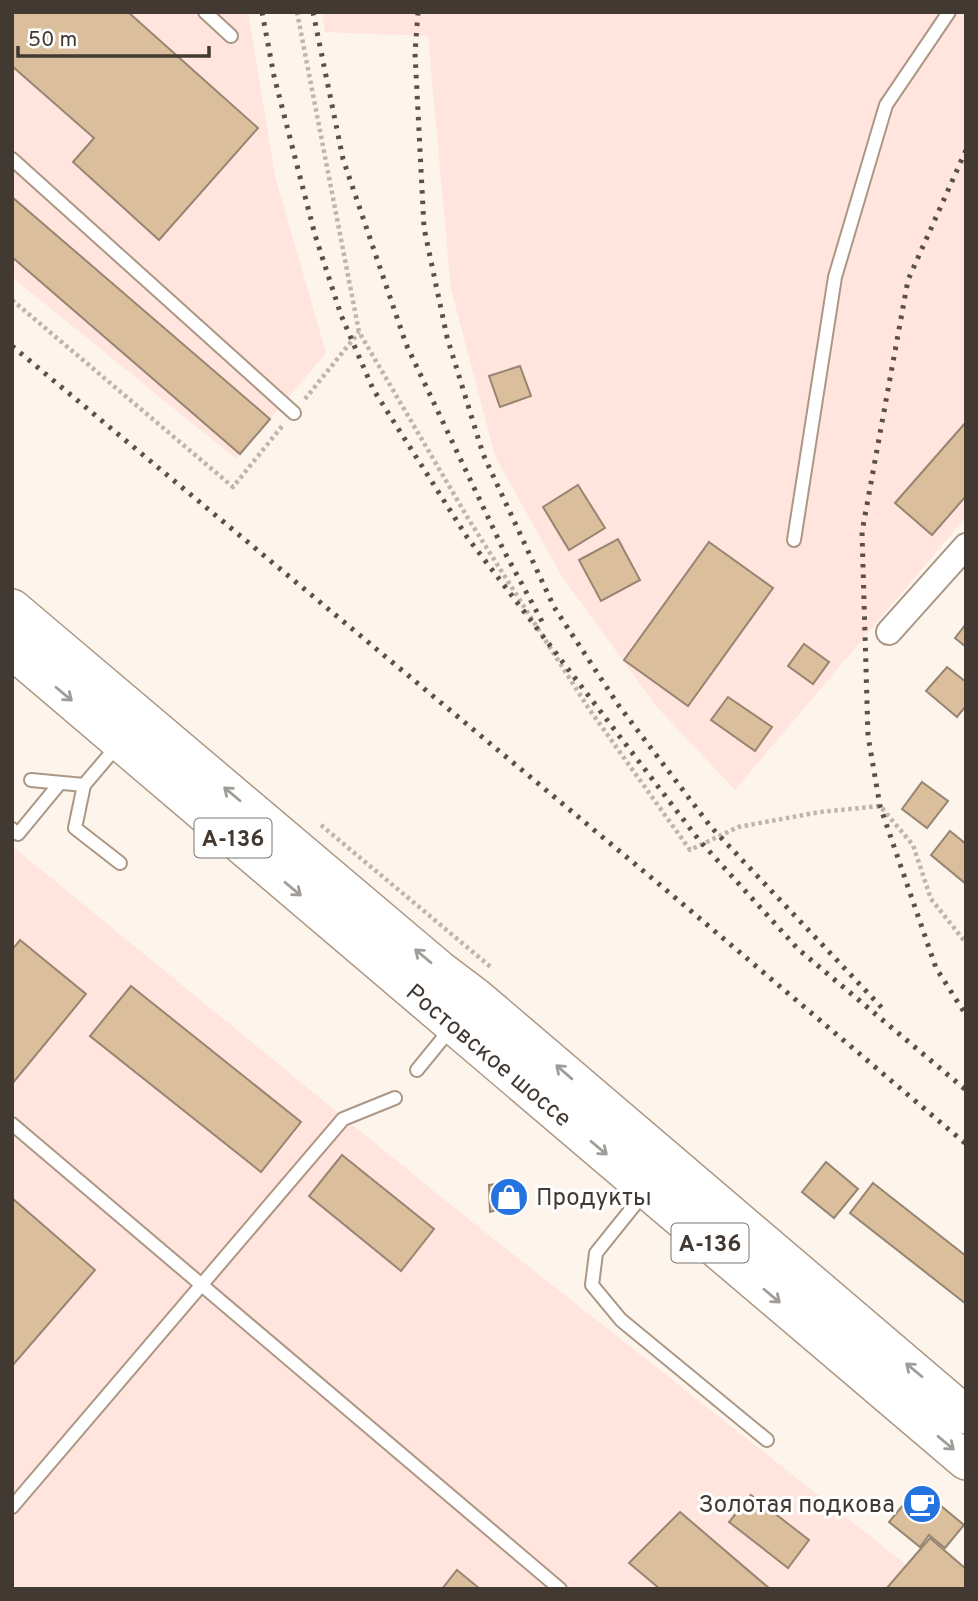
<svg xmlns="http://www.w3.org/2000/svg" width="978" height="1601" viewBox="0 0 978 1601" font-family="Overpass,sans-serif">
<style>
.industrial{fill:#ffe5de}
.building{fill:#dbbe9b;stroke:#968571;stroke-width:2}
.lines{fill:none;stroke-linecap:round;stroke-linejoin:round}
.lane-casing{stroke:#ac9785;stroke-width:16}
.street-casing{stroke:#ac9785;stroke-width:28}
.primary-casing{stroke:#ac9785;stroke-width:40}
.path{stroke:#beb5ad;stroke-width:4.5;stroke-dasharray:3.5 3.5;stroke-linecap:butt}
.lane{stroke:#fff;stroke-width:12}
.street{stroke:#fff;stroke-width:24}
.primary{stroke:#fff;stroke-width:37}
.rail{stroke:#595049;stroke-width:5;stroke-dasharray:3.5 7;stroke-linecap:butt}
.oneway{stroke:#a09c98}
.labels{text-anchor:middle;stroke-width:6;stroke-linejoin:round;paint-order:stroke}
.shield{fill:#fff;stroke:#7b7470;stroke-width:2}
.shield-label{font-size:23px;font-weight:bold;fill:#423932}
.street-label{font-size:24px;fill:#423932;stroke:#fff}
.poi-label{font-size:24px;fill:#423932;stroke:#fff;text-anchor:start}
</style>
<rect width="100%" height="100%" fill="#fdf4ec"/>
<g class="industrial">
<path d="M 12,12 L 248,12 L 275,176 L 326,353 L 236,459 L 12,277 Z"/>
<path d="M 322,12 L 966,12 L 966,517 L 735,790 L 656,706 L 561,575 L 495,456 L 451,289 L 428,36 L 325,32 Z"/>
<path d="M 12,846 L 447,1202 L 937,1589 L 12,1589 Z"/>
</g>
<g class="building">
<path d="M 12,12 L 128,12 L 258,128 L 159,240 L 73,162 L 94,138 L 12,66 Z"/>
<path d="M 12,197 L 270,419 L 240,454 L 12,257 Z"/>
<path d="M 520,366 L 531,396 L 500,407 L 489,376 Z"/>
<path d="M 966,422 L 966,496 L 932,535 L 895,503 Z"/>
<path d="M 578,485 L 605,528 L 569,550 L 543,507 Z"/>
<path d="M 618,539 L 640,580 L 601,601 L 579,560 Z"/>
<path d="M 709,542 L 773,588 L 688,706 L 624,660 Z"/>
<path d="M 966,624 L 966,647 L 955,638 Z"/>
<path d="M 804,644 L 829,662 L 813,684 L 788,666 Z"/>
<path d="M 947,667 L 966,682 L 966,706 L 957,717 L 926,691 Z"/>
<path d="M 728,697 L 772,727 L 755,751 L 711,720 Z"/>
<path d="M 922,782 L 948,801 L 927,828 L 902,809 Z"/>
<path d="M 950,831 L 966,844 L 966,884 L 931,855 Z"/>
<path d="M 20,940 L 86,994 L 12,1084 L 12,950 Z"/>
<path d="M 131,986 L 301,1122 L 261,1172 L 90,1036 Z"/>
<path d="M 342,1155 L 434,1229 L 401,1271 L 309,1196 Z"/>
<path d="M 826,1162 L 858,1189 L 834,1218 L 802,1192 Z"/>
<path d="M 517,1182 L 525,1201 L 490,1212 L 489,1185 Z"/>
<path d="M 873,1183 L 966,1256 L 966,1304 L 850,1213 Z"/>
<path d="M 12,1198 L 95,1270 L 12,1366 Z"/>
<path d="M 918,1487 L 964,1525 L 945,1548 L 929,1535 L 920,1547 L 889,1522 Z"/>
<path d="M 751,1495 L 809,1540 L 788,1568 L 729,1522 Z"/>
<path d="M 680,1512 L 770,1589 L 660,1589 L 629,1563 Z"/>
<path d="M 930,1538 L 966,1569 L 966,1589 L 886,1589 Z"/>
<path d="M 457,1570 L 480,1589 L 442,1589 Z"/>
</g>
<g class="lines">
<defs>
<g id="lane">
<path d="M 205,12 L 231,36"/>
<path d="M 12,159 L 294,413"/>
<path d="M 794,540 L 835,277 L 886,105 L 949,12"/>
<path d="M 31,780 L 84,785 L 118,745"/>
<path d="M 84,785 L 75,828 L 120,863"/>
<path d="M 12,829 L 18,834 L 60,783"/>
<path d="M 417,1070 L 452,1027"/>
<path d="M 12,1124 L 560,1589"/>
<path d="M 645,1192 L 596,1253 L 592,1285 L 621,1320 L 767,1440"/>
<path d="M 12,1507 L 343,1119 L 395,1098"/>
</g>
<path id="street" d="M 889,632 L 966,546"/>
<g id="primary">
<path d="M 12,608 L 440,970 L 477,998 L 966,1415"/>
<path d="M 12,650 L 966,1461"/>
</g>
</defs>
<use href="#lane" class="lane-casing"/>
<use href="#street" class="street-casing"/>
<use href="#primary" class="primary-casing"/>
<g class="path">
<path d="M 297,12 L 359,332 L 469,520 L 589,709 L 690,850 L 738,827 L 820,812 L 880,806 L 913,845 L 931,899 L 966,943"/>
<path d="M 12,300 L 233,487 L 283,425"/>
<path d="M 305,399 L 359,332"/>
<path d="M 321,825 L 492,968"/>
</g>
<use href="#lane" class="lane"/>
<use href="#street" class="street"/>
<use href="#primary" class="primary"/>
<g class="rail">
<path d="M 262,12 L 274,76 L 315,235 L 341,315 L 373,389 L 467,537 L 699,840 L 798,949 L 966,1090"/>
<path d="M 313,12 L 343,159 L 406,344 L 503,549 L 545,627"/>
<path d="M 418,12 L 415,53 L 424,228 L 447,337 L 483,454 L 554,607 L 619,706 L 711,827 L 884,1010"/>
<path d="M 966,150 L 908,280 L 862,532 L 868,736 L 880,806 L 936,968 L 966,1015"/>
<path d="M 12,346 L 659,884 L 966,1144"/>
</g>
</g>
<defs><path id="oneway-shaft" d="M-6 0H5M1.5-3L5.5 0L1.5 3" fill="none" stroke-width="1.6" stroke-linecap="round" stroke-linejoin="round" transform="scale(1.75)"/></defs>
<g class="oneway">
<use href="#oneway-shaft" transform="translate(64 694) rotate(40)"/>
<use href="#oneway-shaft" transform="translate(232 794) rotate(-140)"/>
<use href="#oneway-shaft" transform="translate(293 889) rotate(40)"/>
<use href="#oneway-shaft" transform="translate(423 956) rotate(-140)"/>
<use href="#oneway-shaft" transform="translate(564 1072) rotate(-139)"/>
<use href="#oneway-shaft" transform="translate(599 1148) rotate(40)"/>
<use href="#oneway-shaft" transform="translate(772 1296) rotate(40)"/>
<use href="#oneway-shaft" transform="translate(914 1370) rotate(-140)"/>
<use href="#oneway-shaft" transform="translate(946 1443) rotate(40)"/>
</g>
<defs>
<symbol id="shop-disc" viewBox="-11 -11 22 22"><circle r="9.5" fill="#2573de" stroke="#fff"/><path d="M-5-2.5h2.3a2.7 3.5 0 0 1 5.4 0H5L5.5 6h-11ZM-1.5-2.5h3a1.5 2.3 0 0 0-3 0Z" fill="#fff"/></symbol>
<symbol id="cafe-disc" viewBox="-11 -11 22 22"><circle r="9.5" fill="#2573de" stroke="#fff"/><path d="M-5.5-4.5H6V0H3Q3 3.5 0 3.5H-2.5Q-5.5 3.5-5.5 0ZM3-3.2v2h1.7v-2ZM-6 4.5H4V6H-6Z" fill="#fff"/></symbol>
</defs>
<g fill-rule="evenodd">
<use href="#shop-disc" x="487" y="1175" width="44" height="44"/>
<use href="#cafe-disc" x="900" y="1482" width="44" height="44"/>
</g>
<g class="labels">
<g class="shield">
<rect x="194.5" y="818.5" width="77" height="39" rx="5"/>
<rect x="671.5" y="1223.5" width="77" height="39" rx="5"/>
</g>
<g class="shield-label">
<text x="233" y="846">А-136</text>
<text x="710" y="1251">А-136</text>
</g>
<g class="street-label">
<text transform="translate(489 1055) rotate(40)" y="8">Ростовское шоссе</text>
</g>
<g class="poi-label">
<text x="536" y="1205">Продукты</text>
<text x="895" y="1512" text-anchor="end">Золотая подкова</text>
</g>
</g>
<rect width="978" height="1601" fill="none" stroke="#423932" stroke-width="28"/>
<path d="M18 46v10h191v-10" fill="none" stroke="#423932" stroke-width="3.5"/>
<text x="28" y="46" font-size="21" fill="#423932" stroke="#ffffff" stroke-width="5" paint-order="stroke">50 m</text>
</svg>
